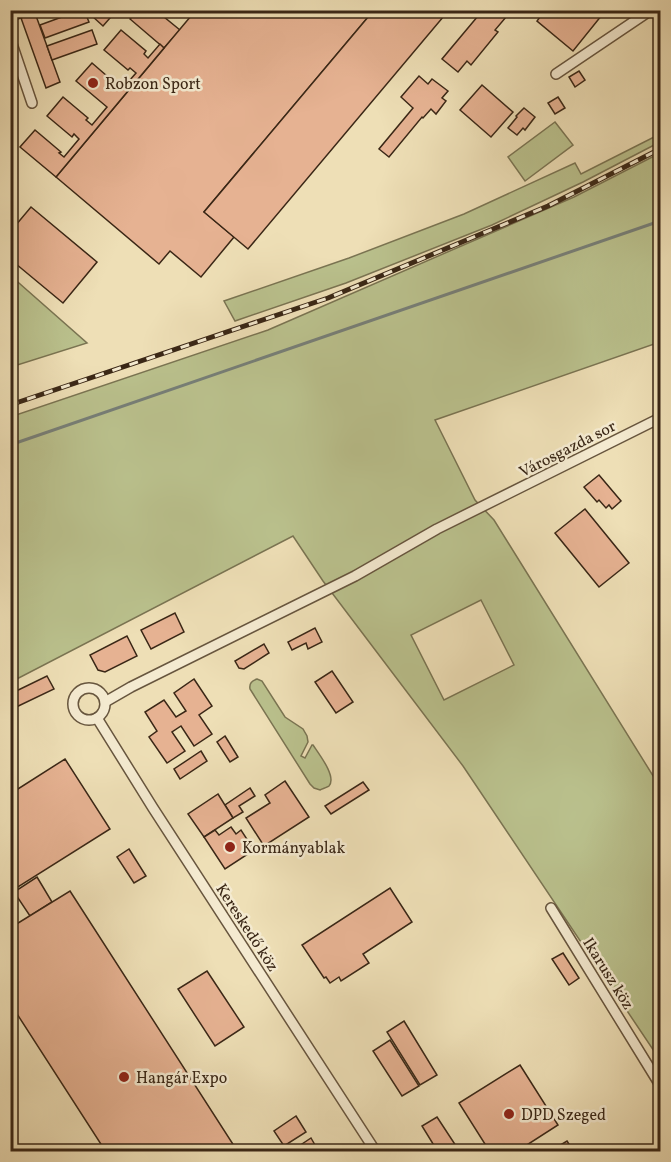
<svg xmlns="http://www.w3.org/2000/svg" width="671" height="1162" viewBox="0 0 671 1162" font-family="Vollkorn,serif">
<style>
.green{fill:#bac18d;stroke:#7a7452;stroke-width:1.5;fill-rule:evenodd}
.lines{fill:none;stroke-linecap:round;stroke-linejoin:round}
.stream{stroke:#777f78;stroke-width:3}
.building{fill:#e6b292;stroke:#3a2716;stroke-width:1.5}
.minor-casing{stroke:#67553e;stroke-width:12}
.minor{stroke:#f4ead0;stroke-width:9}
.rail-casing{stroke:#3a2716;stroke-width:5}
.rail{stroke:#f4ead0;stroke-width:3;stroke-dasharray:9;stroke-linecap:butt}
.poi-dot{fill:#8f2418;stroke:#f4ead0;stroke-width:2}
.labels{text-anchor:middle;stroke-width:5;stroke-linejoin:round;paint-order:stroke}
.poi-label{font-size:16px;fill:#3a2716;stroke:#f4ead0;text-anchor:start}
.street-label{font-size:16px;fill:#3a2716;stroke:#f4ead0}
</style>
<rect width="100%" height="100%" fill="#eedfb6"/>
<filter id="stains"><feTurbulence type="fractalNoise" baseFrequency=".00333" numOctaves="4"/><feColorMatrix values="0 0 0 0 .2 0 0 0 0 .09 0 0 0 0 .02 0 0 0 .5 -.17"/></filter>
<radialGradient id="worn" r=".72"><stop offset=".6" stop-color="#630" stop-opacity="0"/><stop offset="1" stop-color="#630" stop-opacity=".3"/></radialGradient>
<g class="green">
<path d="M 555,122 L 573,145 L 525,181 L 508,157 Z"/>
<path d="M 660,134 L 660,142 L 583,182 L 492,225 L 346,283 L 235,321 L 224,301 L 349,258 L 464,214 L 575,163 L 581,174 Z"/>
<path d="M 660,153 L 660,342 L 435,420 L 475,500 L 494,520 L 660,787 L 660,1060 L 463,766 L 323,581 L 293,536 L 11,682 L 10,417 L 268,330 L 574,197 ZM 481,600 L 514,665 L 444,700 L 411,635 Z"/>
<path d="M 11,276 L 87,343 L 11,367 Z"/>
<path d="M 257,679 L 262,681 L 285,717 L 303,729 L 307,736 L 308,742 L 301,756 L 305,758 L 312,745 L 313,745 C 319,754 337,777 329,786 C 328,787 322,789 320,790 L 314,788 L 310,784 L 250,689 C 249,683 252,681 257,679 Z"/>
</g>
<g class="lines">
<path class="stream" d="M 10,445 L 660,221"/>
</g>
<g class="building">
<path d="M 15,10 L 41,10 L 18,19 Z"/>
<path d="M 81,10 L 84,10 L 89,22 L 45,38 L 40,25 Z"/>
<path d="M 97,10 L 117,10 L 103,26 L 92,16 Z"/>
<path d="M 137,10 L 159,10 L 158,12 L 180,30 L 164,48 L 130,19 Z"/>
<path d="M 196,10 L 374,10 L 204,212 L 234,237 L 201,277 L 170,251 L 159,264 L 56,177 Z"/>
<path d="M 374,10 L 449,10 L 248,249 L 204,212 Z"/>
<path d="M 483,10 L 512,10 L 495,30 L 498,32 L 471,65 L 467,61 L 458,72 L 442,59 Z"/>
<path d="M 545,10 L 606,10 L 573,51 L 537,21 Z"/>
<path d="M 35,13 L 60,82 L 46,88 L 21,18 Z"/>
<path d="M 92,30 L 97,44 L 52,60 L 47,46 Z"/>
<path d="M 121,30 L 146,51 L 144,54 L 148,58 L 160,44 L 164,48 L 56,177 L 20,147 L 35,130 L 61,152 L 59,153 L 64,157 L 79,139 L 74,134 L 72,137 L 47,116 L 63,97 L 88,118 L 86,120 L 92,125 L 107,107 L 76,81 L 92,63 L 122,89 L 136,73 L 130,68 L 128,70 L 104,50 Z"/>
<path d="M 579,71 L 585,80 L 575,87 L 569,77 Z"/>
<path d="M 419,76 L 428,84 L 432,79 L 448,91 L 442,98 L 446,101 L 436,114 L 431,109 L 423,118 L 422,117 L 389,157 L 379,149 L 413,108 L 401,97 Z"/>
<path d="M 482,85 L 513,112 L 491,137 L 460,110 Z"/>
<path d="M 558,97 L 565,108 L 555,114 L 548,103 Z"/>
<path d="M 524,108 L 535,117 L 525,130 L 523,128 L 517,135 L 508,128 L 517,117 L 516,116 Z"/>
<path d="M 31,207 L 97,262 L 63,303 L 10,259 L 10,232 Z"/>
<path d="M 599,475 L 621,501 L 612,509 L 609,505 L 606,508 L 599,500 L 597,502 L 584,487 Z"/>
<path d="M 585,509 L 629,563 L 599,587 L 555,533 Z"/>
<path d="M 175,613 L 184,632 L 151,649 L 141,630 Z"/>
<path d="M 315,628 L 322,642 L 308,649 L 306,643 L 292,650 L 288,642 Z"/>
<path d="M 127,636 L 137,656 L 105,672 L 98,670 L 90,655 Z"/>
<path d="M 264,644 L 269,653 L 244,669 L 239,668 L 235,661 Z"/>
<path d="M 332,671 L 353,702 L 336,713 L 315,682 Z"/>
<path d="M 47,676 L 54,689 L 10,710 L 10,694 Z"/>
<path d="M 194,679 L 212,706 L 199,715 L 212,734 L 194,746 L 181,726 L 172,732 L 185,751 L 167,763 L 149,737 L 157,731 L 145,712 L 164,700 L 176,717 L 186,711 L 174,693 Z"/>
<path d="M 225,736 L 238,757 L 230,762 L 217,742 Z"/>
<path d="M 201,751 L 207,761 L 180,779 L 174,769 Z"/>
<path d="M 65,759 L 110,829 L 10,892 L 10,794 Z"/>
<path d="M 285,781 L 309,817 L 264,846 L 246,818 L 270,803 L 265,795 Z"/>
<path d="M 363,782 L 369,790 L 331,814 L 325,806 Z"/>
<path d="M 250,788 L 255,796 L 239,806 L 243,812 L 233,818 L 225,805 Z"/>
<path d="M 218,794 L 233,818 L 204,837 L 188,814 Z"/>
<path d="M 231,827 L 236,834 L 241,830 L 254,850 L 225,869 L 204,837 L 215,830 L 219,835 Z"/>
<path d="M 129,849 L 146,876 L 134,883 L 117,857 Z"/>
<path d="M 37,877 L 52,902 L 30,916 L 14,892 Z"/>
<path d="M 390,888 L 412,922 L 363,954 L 369,963 L 341,981 L 339,977 L 330,983 L 326,977 L 324,978 L 302,945 Z"/>
<path d="M 70,891 L 238,1152 L 106,1152 L 10,1003 L 10,928 Z"/>
<path d="M 563,953 L 579,978 L 569,985 L 552,959 Z"/>
<path d="M 207,971 L 244,1027 L 215,1046 L 178,989 Z"/>
<path d="M 404,1021 L 437,1075 L 420,1085 L 387,1032 Z"/>
<path d="M 390,1040 L 419,1086 L 402,1096 L 373,1051 Z"/>
<path d="M 520,1065 L 558,1125 L 516,1152 L 490,1152 L 459,1103 Z"/>
<path d="M 296,1116 L 306,1132 L 284,1146 L 274,1131 Z"/>
<path d="M 437,1117 L 460,1152 L 438,1152 L 422,1126 Z"/>
<path d="M 311,1138 L 319,1152 L 290,1152 Z"/>
<path d="M 567,1141 L 574,1152 L 553,1152 L 552,1150 Z"/>
</g>
<g class="lines">
<defs>
<g id="minor">
<path d="M 10,38 L 32,103"/>
<path d="M 556,74 L 651,10"/>
<circle cx="89" cy="704" r="16"/>
<path d="M 105,702 L 131,687 L 355,576 L 437,529 L 660,418"/>
<path d="M 97,718 L 153,808 L 376,1152"/>
<path d="M 551,908 L 660,1085"/>
</g>
</defs>
<use href="#minor" class="minor-casing"/>
<use href="#minor" class="minor"/>
<defs>
<path id="rail" d="M 10,405 L 328,298 L 548,206 L 660,149"/>
</defs>
<use href="#rail" class="rail-casing"/>
<use href="#rail" class="rail"/>
</g>
<g class="poi-dot">
<circle cx="93" cy="83" r="6"/>
<circle cx="230" cy="847" r="6"/>
<circle cx="124" cy="1077" r="6"/>
<circle cx="509" cy="1114" r="6"/>
</g>
<g class="labels">
<g class="poi-label">
<text x="105" y="89">Robzon Sport</text>
<text x="242" y="853">Kormányablak</text>
<text x="136" y="1083">Hangár Expo</text>
<text x="521" y="1120">DPD Szeged</text>
</g>
<g class="street-label">
<text transform="translate(567 448) rotate(-27)" y="6">Városgazda sor</text>
<text transform="translate(248 927) rotate(57)" y="6">Kereskedő köz</text>
<text transform="translate(609 973) rotate(58)" y="6">Ikarusz köz</text>
</g>
</g>
<rect width="671" height="1162" fill="none" stroke="#eedfb6" stroke-width="36"/>
<rect x="12" y="12" width="647" height="1138" fill="none" stroke="#3a2716" stroke-width="3"/>
<rect x="18" y="18" width="635" height="1126" fill="none" stroke="#3a2716" stroke-width="1.5"/>
<rect width="100%" height="100%" filter="url(#stains)"/>
<rect width="100%" height="100%" fill="url(#worn)"/>
</svg>
